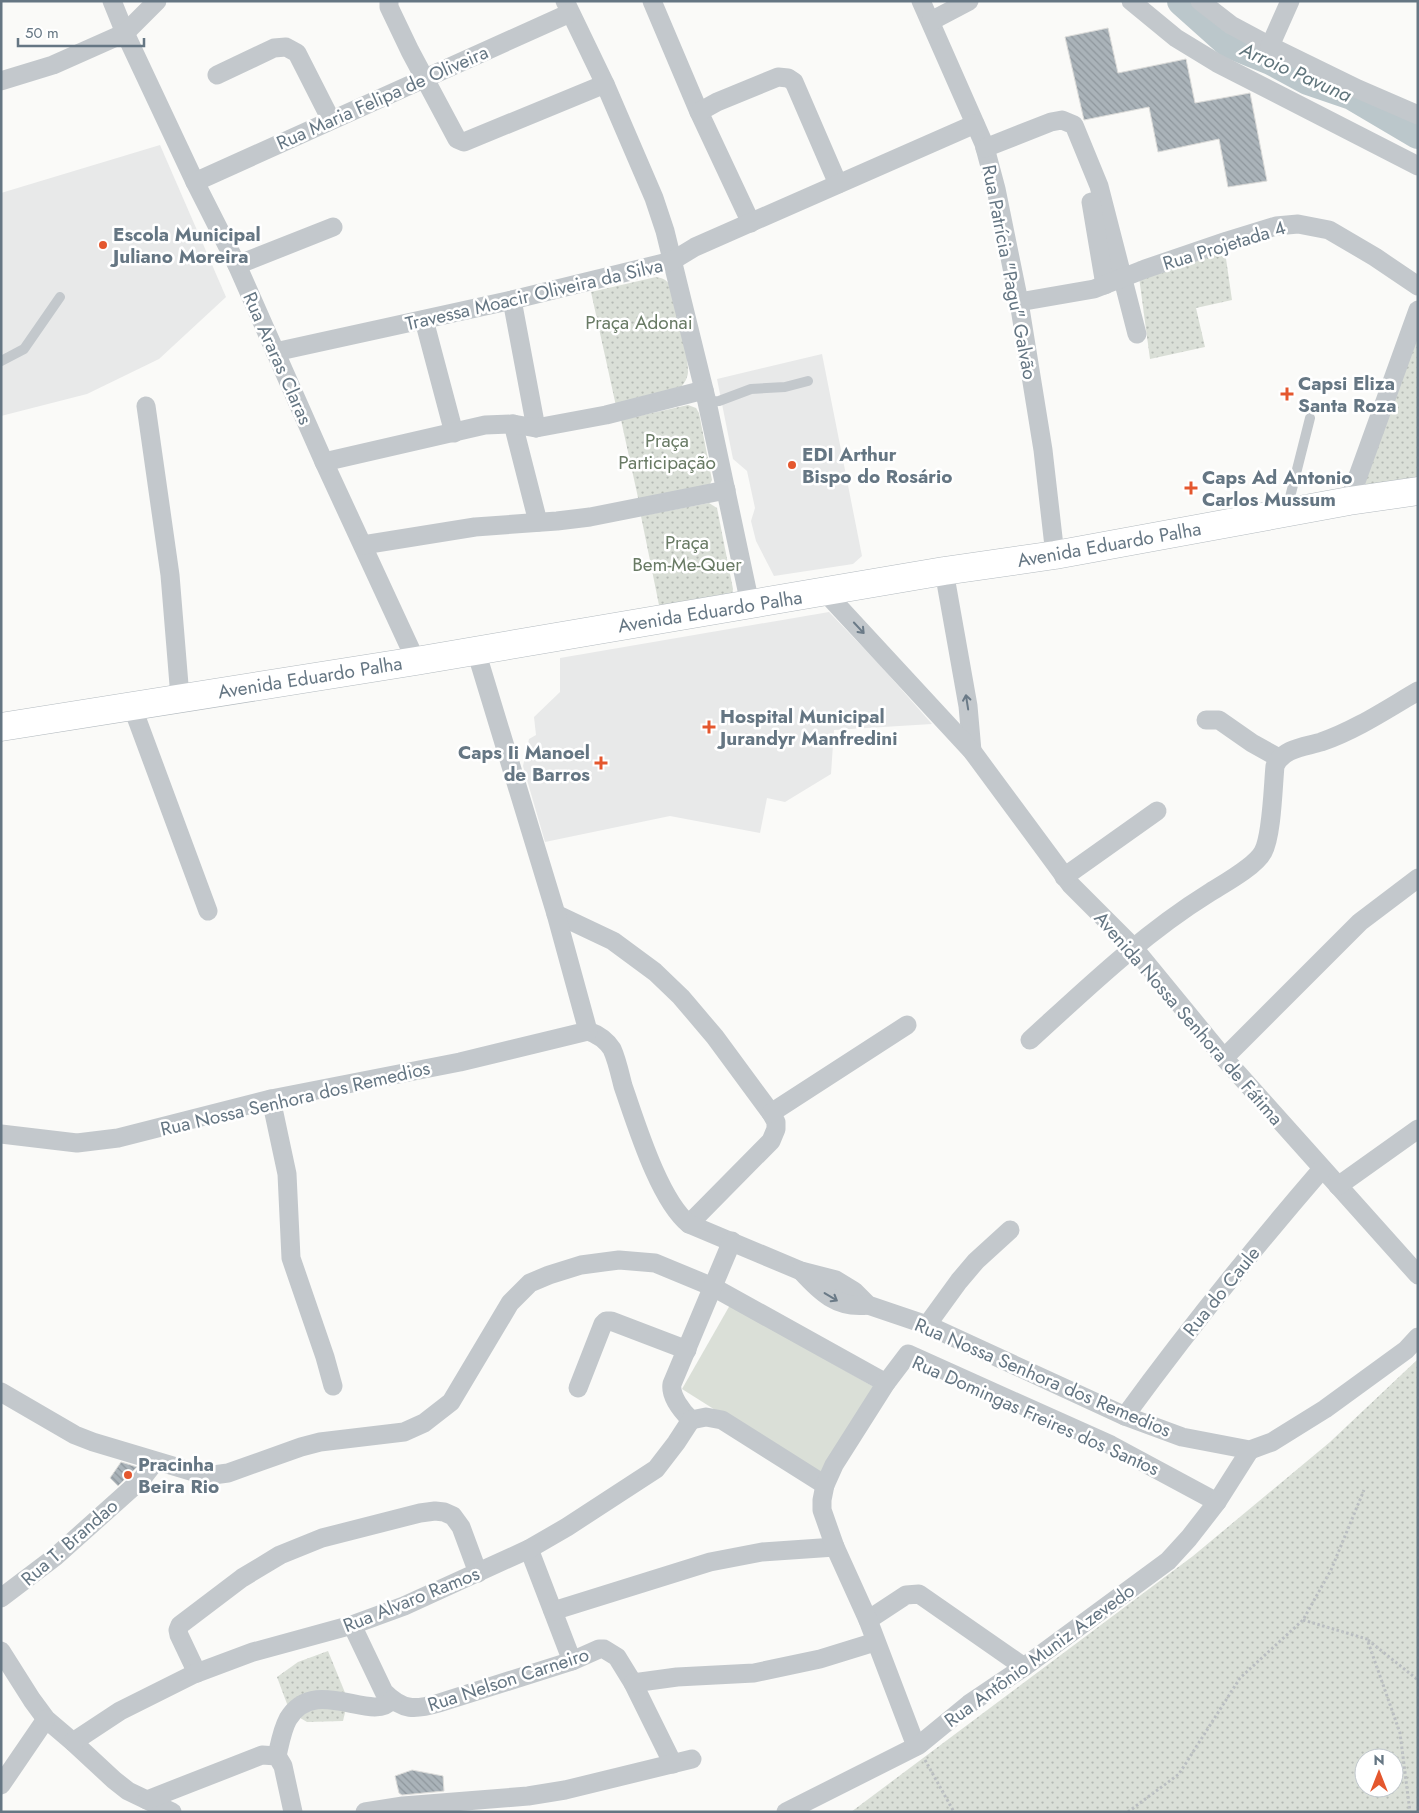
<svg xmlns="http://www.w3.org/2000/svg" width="1419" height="1813" viewBox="0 0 1419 1813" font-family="Jost,sans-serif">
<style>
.built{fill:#e8e9e9}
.green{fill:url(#green-dots);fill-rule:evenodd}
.pitch{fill:#dadfd7}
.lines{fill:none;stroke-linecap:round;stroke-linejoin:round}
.river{stroke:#bbc7cb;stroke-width:30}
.building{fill:url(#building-back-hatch);stroke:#dcdcda}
.secondary-casing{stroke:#b3babf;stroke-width:29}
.path{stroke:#bbbfc2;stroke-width:3;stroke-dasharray:2.5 2.5;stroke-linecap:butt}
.lane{stroke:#c3c8cc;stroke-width:10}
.street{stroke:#c3c8cc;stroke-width:19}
.secondary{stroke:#fff;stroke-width:28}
.oneway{stroke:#6a7a87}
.poi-dot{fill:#e4572e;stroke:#fff;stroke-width:2}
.labels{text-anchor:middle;stroke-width:5;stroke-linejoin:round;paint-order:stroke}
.street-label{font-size:19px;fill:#657683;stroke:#fff}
.poi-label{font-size:19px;font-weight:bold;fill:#657683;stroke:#fff;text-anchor:start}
.park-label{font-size:19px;fill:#687a64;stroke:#fff}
.water-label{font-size:20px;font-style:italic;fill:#60757c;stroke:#fff}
</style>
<defs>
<pattern id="green-dots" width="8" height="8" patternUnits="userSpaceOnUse" patternTransform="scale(1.25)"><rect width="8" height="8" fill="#dadfd7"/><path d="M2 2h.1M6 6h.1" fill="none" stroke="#b4b9b4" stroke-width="1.8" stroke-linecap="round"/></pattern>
<pattern id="building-back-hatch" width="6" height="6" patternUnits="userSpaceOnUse" patternTransform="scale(1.25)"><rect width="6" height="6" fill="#aab3b9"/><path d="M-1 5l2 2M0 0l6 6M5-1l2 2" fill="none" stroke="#8e969c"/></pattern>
</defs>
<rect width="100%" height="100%" fill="#fafaf8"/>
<g class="built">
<path d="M 160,145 L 226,297 L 159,359 L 87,394 L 1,416 L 1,193 Z"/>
<path d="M 822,354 L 862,556 L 853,564 L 774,576 L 756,541 L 751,521 L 755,508 L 747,471 L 733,459 L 717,379 Z"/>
<path d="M 829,612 L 879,664 L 932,724 L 834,730 L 831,774 L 785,802 L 767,798 L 760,833 L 670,816 L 545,842 L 523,766 L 529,739 L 536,735 L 534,717 L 560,692 L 560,658 Z"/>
</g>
<g class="green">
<path d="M 1223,238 L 1232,300 L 1196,308 L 1205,347 L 1150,359 L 1137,262 Z"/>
<path d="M 656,277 C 661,278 666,279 669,284 C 676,294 689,358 688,371 C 688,377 685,383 680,388 L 616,406 L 591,292 Z"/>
<path d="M 1418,310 L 1418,484 L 1358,492 Z"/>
<path d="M 688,405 L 696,408 L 699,413 L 712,480 L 709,486 L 639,502 L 621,420 Z"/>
<path d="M 709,503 L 717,508 L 733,589 L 732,595 L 660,610 L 641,516 Z"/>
<path d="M 1418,1359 L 1418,1812 L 851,1812 L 1193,1556 L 1330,1442 ZM 1364,1758 L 1394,1758 L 1394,1788 L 1364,1788 Z"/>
<path d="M 328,1651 L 348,1700 L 343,1721 L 307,1722 L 290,1712 L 277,1677 L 298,1662 Z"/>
</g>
<path class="pitch" d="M 730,1305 L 874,1387 L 820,1476 L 682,1389 Z"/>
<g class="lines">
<path class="river" d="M 1182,1 L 1229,43 L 1271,60 L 1308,80 L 1352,95 L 1418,134"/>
</g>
<g class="building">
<path d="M 1108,28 L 1118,73 L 1186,59 L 1195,103 L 1250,93 L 1267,181 L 1228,187 L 1219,139 L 1158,152 L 1149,107 L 1084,120 L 1065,37 Z"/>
<path d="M 121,1462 L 137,1467 L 118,1486 L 110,1478 Z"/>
<path d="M 412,1770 L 443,1776 L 444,1791 L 402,1795 L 399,1793 L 395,1776 Z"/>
</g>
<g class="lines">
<defs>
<path id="secondary" d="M 1,727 L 416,661 L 944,571 L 1055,555 L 1349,501 L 1418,491"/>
</defs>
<use href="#secondary" class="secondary-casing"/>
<g class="path">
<path d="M 1303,1620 L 1367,1639 L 1400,1733 L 1410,1812"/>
<path d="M 1368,1640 L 1418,1680"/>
<path d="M 925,1760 L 954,1812"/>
<path d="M 1128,1812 L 1179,1774 L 1240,1678 L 1303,1620 L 1331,1570 L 1364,1490"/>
</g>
<g class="lane">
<path d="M 1,361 L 24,349 L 60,297"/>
<path d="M 707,402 L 719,401 L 751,389 L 785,387 L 808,381"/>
<path d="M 1287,509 L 1310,418"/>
</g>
<g class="street">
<path d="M 112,1 L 125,33 L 195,182 L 237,265 L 324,462 L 416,661"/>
<path d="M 389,1 L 389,7 L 410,51 L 457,139 L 464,142 L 605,84"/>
<path d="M 565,1 L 605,84 L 654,198 L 665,231 L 707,402 L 750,604"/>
<path d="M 652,1 L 699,112 L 751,223"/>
<path d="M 921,1 L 984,144 L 996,189 L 1019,302 L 1043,450 L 1055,555"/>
<path d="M 1131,1 L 1176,38 L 1217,63 L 1418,166"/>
<path d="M 1200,1 L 1231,25 L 1270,46 L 1358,89 L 1418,115"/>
<path d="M 931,21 L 969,1"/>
<path d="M 1270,46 L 1290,1"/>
<path d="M 217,75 L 274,48 L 286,47 L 297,53 L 331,120"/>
<path d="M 1,81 L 53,65 L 125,33 L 157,1"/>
<path d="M 699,112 L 717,102 L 778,77 L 788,78 L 794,82 L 838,184"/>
<path d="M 985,148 L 1051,122 L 1062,120 L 1074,125 L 1099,186 L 1137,334"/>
<path d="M 195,182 L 570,13"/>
<path d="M 1091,202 L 1105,285"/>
<path d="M 237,265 L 333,227"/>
<path d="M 512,300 L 536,428"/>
<path d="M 1019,302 L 1094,289 L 1145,269 L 1227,241 L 1276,226 L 1298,224 L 1329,230 L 1375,257 L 1418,286"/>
<path d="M 424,320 L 454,433"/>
<path d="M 275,352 L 512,300 L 672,261 L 695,247 L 975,124"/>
<path d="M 146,406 L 170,575 L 180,697"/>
<path d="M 513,424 L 538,522"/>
<path d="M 324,462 L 485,425 L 513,424 L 536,428 L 606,415 L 704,390"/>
<path d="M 1349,501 L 1418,310"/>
<path d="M 363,545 L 475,527 L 557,521 L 590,517 L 726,490"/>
<path d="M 944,571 L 968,706 L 972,751"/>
<path d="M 825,592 L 972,751 L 1071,885 L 1133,947 L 1224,1058 L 1418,1275"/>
<path d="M 132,706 L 208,911"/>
<path d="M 1206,720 L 1219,720 L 1252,743 L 1279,758"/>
<path d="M 1064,877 L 1157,811"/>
<path d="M 556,914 L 613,941 L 655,972 L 681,997 L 715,1037 L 771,1113 L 776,1122 L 776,1129 L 771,1141 L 689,1224"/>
<path d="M 588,1031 C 597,1034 606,1040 612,1049 C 617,1060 620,1074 623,1086 C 636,1123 659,1200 689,1224 L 801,1271 L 836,1280 L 854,1291 L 868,1305 L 927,1325 L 1125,1416 L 1182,1437 L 1250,1450 L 1272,1442 L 1325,1409 L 1406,1350 L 1418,1337"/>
<path d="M 1030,1040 C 1087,988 1143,934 1209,893 C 1223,884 1255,867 1263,852 C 1272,836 1273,786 1275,766 C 1283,748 1304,747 1321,742 C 1356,730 1387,709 1418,691"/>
<path d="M 1224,1058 L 1360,922 L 1418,878"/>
<path d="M 271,1099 L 287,1174 L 291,1258 L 325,1357 L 333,1386"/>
<path d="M 771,1113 L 907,1025"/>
<path d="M 1,1134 L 77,1143 L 118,1138 L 271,1099 L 460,1062 L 588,1031 L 556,914 L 476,651"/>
<path d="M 1338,1186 L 1418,1129"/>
<path d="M 801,1271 C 820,1292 837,1309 868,1305"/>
<path d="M 927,1325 L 959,1281 L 976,1261 L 1010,1230"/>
<path d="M 578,1388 L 603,1324 L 606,1321 L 611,1321 L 687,1350"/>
<path d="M 1,1392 L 75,1435 L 93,1442 L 200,1474 L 213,1475 L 228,1473 L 301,1447 L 320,1442 L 404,1432 L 424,1423 L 451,1402 L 510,1303 L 530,1283 L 549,1275 L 581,1265 L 619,1260 L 655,1263 L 713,1287 L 886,1383"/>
<path d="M 1125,1416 C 1187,1331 1253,1249 1322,1169"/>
<path d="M 691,1420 C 682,1411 670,1396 672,1384 L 732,1241"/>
<path d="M 691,1420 L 706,1417 L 722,1420 L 825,1485"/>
<path d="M 529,1549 L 572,1661"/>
<path d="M 1,1598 L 55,1557 L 141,1480 L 155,1462"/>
<path d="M 553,1611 L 710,1562 L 762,1552 L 835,1547"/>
<path d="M 868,1620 L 906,1595 L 919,1594 L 1024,1667"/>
<path d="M 352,1625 L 384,1692 C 403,1711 415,1710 439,1703 L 572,1661 L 599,1649 L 604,1649 L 617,1657 L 633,1683 L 673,1764"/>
<path d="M 1,1651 L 32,1700 L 46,1719 L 73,1742 L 114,1780 L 128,1791 L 172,1812"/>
<path d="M 197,1673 L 179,1635 L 178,1630 L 180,1625 L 242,1578 L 280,1555 L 322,1538 L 420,1513 L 435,1511 L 444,1512 L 453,1516 L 461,1527 L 478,1573"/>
<path d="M 633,1683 L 677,1677 L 754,1673 L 820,1659 L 875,1642"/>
<path d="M 73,1742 L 120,1711 L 194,1674 L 253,1652 L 352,1625 L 404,1606 L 529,1549 L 567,1527 L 656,1469 L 676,1443 L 691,1420"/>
<path d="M 916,1746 L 868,1620 L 835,1547 L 822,1510 L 822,1500 L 825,1485 L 834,1465 L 886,1383 L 908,1354 L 1111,1445 L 1217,1502"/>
<path d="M 277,1756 C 280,1743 282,1730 288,1719 C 315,1674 372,1724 392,1700"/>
<path d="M 1,1785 L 46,1719"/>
<path d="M 147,1800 L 262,1755 L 277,1756 L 283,1766 L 293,1812"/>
<path d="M 365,1812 L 403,1806 L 528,1796 L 565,1790 L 692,1759"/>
<path d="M 786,1812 L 919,1745 L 969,1704 L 1024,1667 L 1168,1561 L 1189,1538 L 1217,1502 L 1250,1450"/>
</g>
<use href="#secondary" class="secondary"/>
</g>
<defs><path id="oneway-shaft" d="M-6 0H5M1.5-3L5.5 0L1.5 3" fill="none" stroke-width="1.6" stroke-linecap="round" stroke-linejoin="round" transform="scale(1.25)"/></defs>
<g class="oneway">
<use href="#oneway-shaft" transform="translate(859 628) rotate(47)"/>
<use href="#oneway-shaft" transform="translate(967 702) rotate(-99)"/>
<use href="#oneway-shaft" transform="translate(831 1297) rotate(31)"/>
</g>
<g class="poi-dot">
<circle cx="103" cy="245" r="5"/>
<path d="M1284.5 386.5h5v5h5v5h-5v5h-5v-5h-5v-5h5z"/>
<circle cx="792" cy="465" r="5"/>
<path d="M1188.5 480.5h5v5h5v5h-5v5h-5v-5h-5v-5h5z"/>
<path d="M706.5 719.5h5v5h5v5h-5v5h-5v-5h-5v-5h5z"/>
<path d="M598.5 755.5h5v5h5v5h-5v5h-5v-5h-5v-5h5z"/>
<circle cx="128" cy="1475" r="5"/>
</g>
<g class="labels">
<g class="street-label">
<text transform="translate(382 97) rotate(-24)" y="7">Rua Maria Felipa de Oliveira</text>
<text transform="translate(1224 245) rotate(-17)" y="7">Rua Projetada 4</text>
<text transform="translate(1010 272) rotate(79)" y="7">Rua Patrícia "Pagu" Galvão</text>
<text transform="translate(534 294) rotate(-13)" y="7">Travessa Moacir Oliveira da Silva</text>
<text transform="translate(278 358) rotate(66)" y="7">Rua Araras Claras</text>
<text transform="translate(1109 544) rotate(-10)" y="7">Avenida Eduardo Palha</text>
<text transform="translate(710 611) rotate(-9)" y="7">Avenida Eduardo Palha</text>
<text transform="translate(310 677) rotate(-9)" y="7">Avenida Eduardo Palha</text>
<text transform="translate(1189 1018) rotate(49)" y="7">Avenida Nossa Senhora de Fátima</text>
<text transform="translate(295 1098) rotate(-13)" y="7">Rua Nossa Senhora dos Remedios</text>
<text transform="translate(1221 1291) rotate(-51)" y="7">Rua do Caule</text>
<text transform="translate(1043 1377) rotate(23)" y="7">Rua Nossa Senhora dos Remedios</text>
<text transform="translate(1036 1415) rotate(24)" y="7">Rua Domingas Freires dos Santos</text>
<text transform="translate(69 1542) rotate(-41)" y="7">Rua T. Brandao</text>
<text transform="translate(411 1599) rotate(-22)" y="7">Rua Alvaro Ramos</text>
<text transform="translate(1039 1655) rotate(-36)" y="7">Rua Antônio Muniz Azevedo</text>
<text transform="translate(508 1679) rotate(-18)" y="7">Rua Nelson Carneiro</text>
</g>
<g class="poi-label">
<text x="113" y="241">Escola Municipal<tspan x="113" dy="22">Juliano Moreira</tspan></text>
<text x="1298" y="390">Capsi Eliza<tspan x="1298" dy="22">Santa Roza</tspan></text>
<text x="802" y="461">EDI Arthur<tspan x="802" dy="22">Bispo do Rosário</tspan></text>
<text x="1202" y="484">Caps Ad Antonio<tspan x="1202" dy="22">Carlos Mussum</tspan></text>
<text x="720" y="723">Hospital Municipal<tspan x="720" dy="22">Jurandyr Manfredini</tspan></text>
<text x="590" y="759" text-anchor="end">Caps Ii Manoel<tspan x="590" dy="22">de Barros</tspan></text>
<text x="138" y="1471">Pracinha<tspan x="138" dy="22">Beira Rio</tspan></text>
</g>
<g class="park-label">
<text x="639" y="329">Praça Adonai</text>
<text x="667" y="447">Praça<tspan x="667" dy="22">Participação</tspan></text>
<text x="687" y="549">Praça<tspan x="687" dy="22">Bem-Me-Quer</tspan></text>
</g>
<g class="water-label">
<text transform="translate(1296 72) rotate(24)" y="7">Arroio Pavuna</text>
</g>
</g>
<rect width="1419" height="1813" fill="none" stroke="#657683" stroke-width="5"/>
<g transform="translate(1379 1773)"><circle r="24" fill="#ffffff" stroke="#c1c8cd"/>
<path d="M0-4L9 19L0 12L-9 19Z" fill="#e4572e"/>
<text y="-8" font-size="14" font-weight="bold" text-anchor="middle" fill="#657683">N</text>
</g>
<path d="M18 38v8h126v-8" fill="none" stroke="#657683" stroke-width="2.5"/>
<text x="25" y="38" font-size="15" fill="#657683" stroke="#ffffff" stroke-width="4" paint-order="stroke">50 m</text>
</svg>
